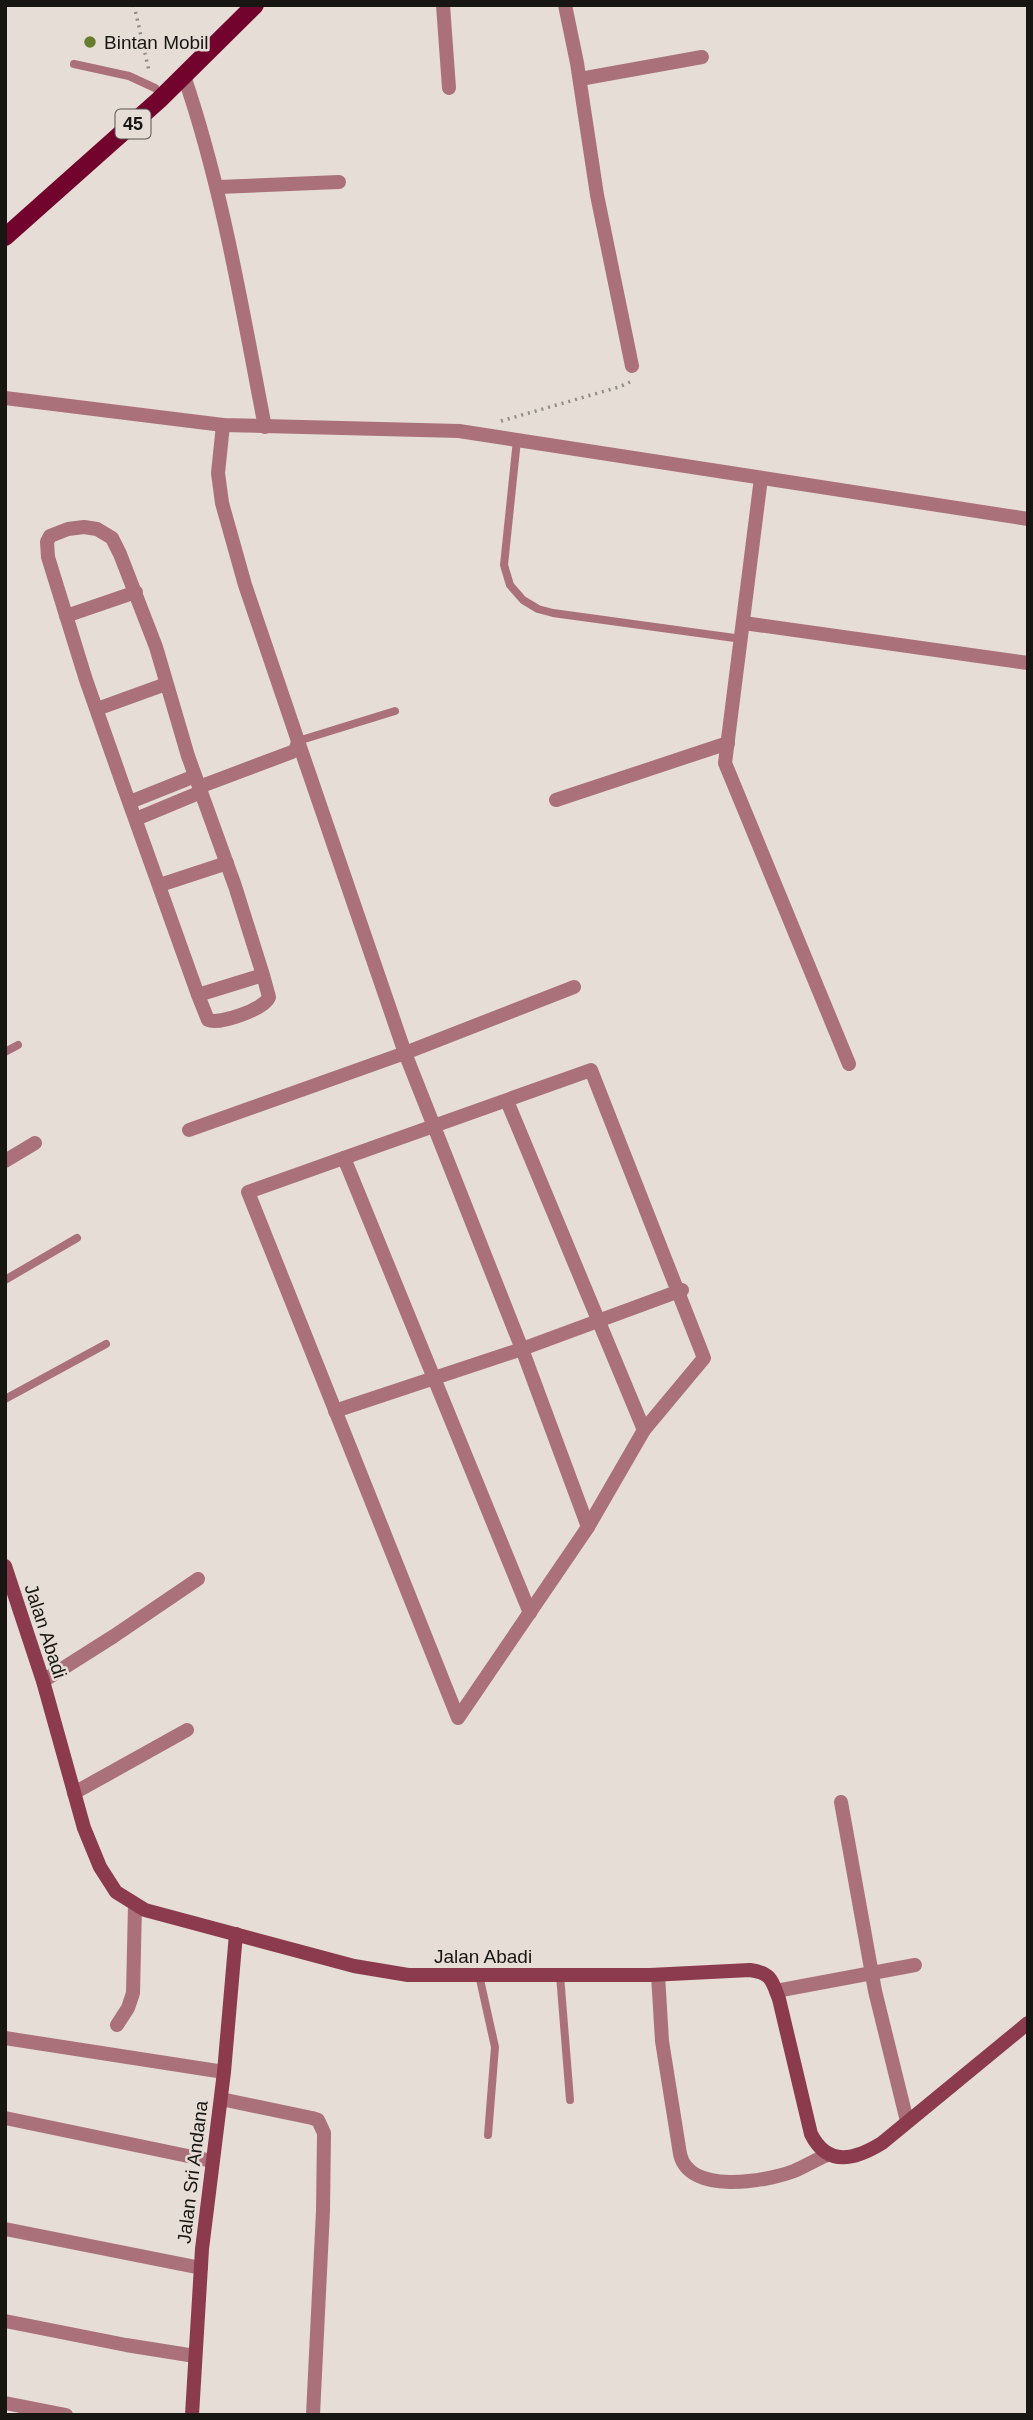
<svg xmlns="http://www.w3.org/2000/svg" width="1033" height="2420" viewBox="0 0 1033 2420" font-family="Helvetica,sans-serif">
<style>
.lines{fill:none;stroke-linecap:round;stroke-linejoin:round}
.path{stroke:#928c87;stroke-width:3.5;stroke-dasharray:2 5;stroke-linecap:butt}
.lane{stroke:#ab717b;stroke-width:8}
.street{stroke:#ab717b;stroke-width:14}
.secondary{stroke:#8c3a4d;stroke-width:14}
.primary{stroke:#72032d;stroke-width:18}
.poi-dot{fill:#667d2e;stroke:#e5ddd6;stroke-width:2.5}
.labels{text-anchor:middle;stroke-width:5;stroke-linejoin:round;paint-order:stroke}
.shield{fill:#e5ddd6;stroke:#56524e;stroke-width:2}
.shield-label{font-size:18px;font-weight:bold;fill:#181613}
.poi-label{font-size:19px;fill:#181613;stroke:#e5ddd6;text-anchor:start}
.street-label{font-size:19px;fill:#181613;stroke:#e5ddd6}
</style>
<rect width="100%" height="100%" fill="#e5ddd6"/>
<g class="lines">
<g class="path">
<path d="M 134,5 L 149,71"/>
<path d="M 501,421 L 619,387 L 630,382"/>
</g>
<g class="lane">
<path d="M 74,64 L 129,76 L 155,88"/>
<path d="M 517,440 L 504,565 L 510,585 L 523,600 L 538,609 L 553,613 L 742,639"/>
<path d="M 298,741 L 395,711"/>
<path d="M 5,1052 L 18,1045"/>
<path d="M 5,1280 L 77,1238"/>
<path d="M 5,1399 L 106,1344"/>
<path d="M 479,1975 L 495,2047 L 488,2135"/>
<path d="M 560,1975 L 570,2100"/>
</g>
<g class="street">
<path d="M 443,5 L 449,88"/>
<path d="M 565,5 L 577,63 L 597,195 L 632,366"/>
<path d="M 184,76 C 223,190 242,309 265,427"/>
<path d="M 580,79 L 702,57"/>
<path d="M 218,187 L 339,182"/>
<path d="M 5,398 L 223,425 L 459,431 L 1028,519"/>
<path d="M 761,478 L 725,763 L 849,1064"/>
<path d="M 66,616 L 136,592"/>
<path d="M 744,623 L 1028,663"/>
<path d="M 97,709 L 166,684"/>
<path d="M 298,741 L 405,1053 L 522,1349 L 588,1527"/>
<path d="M 199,787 L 292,752 L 296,749 L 298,741 L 245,585 L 222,503 L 218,473 L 223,425"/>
<path d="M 556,800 L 728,743"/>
<path d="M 130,802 L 195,776"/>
<path d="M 136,819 L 201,792"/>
<path d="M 160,885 L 227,863"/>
<path d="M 198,995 L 263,975 L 235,886 L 188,756 L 156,647 L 120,554 L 112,538 L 97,529 L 84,527 L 68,529 L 50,536 L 47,542 L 48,557 L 86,680 L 124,788 L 198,995 L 208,1020 C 219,1025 265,1009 269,997 L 263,975"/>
<path d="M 591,1070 L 704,1358 L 644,1430 L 588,1527 L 458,1718 L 248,1192 Z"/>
<path d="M 507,1101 L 644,1430"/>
<path d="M 189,1130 L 405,1053 L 574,987"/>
<path d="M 344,1158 L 530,1613"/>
<path d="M 5,1161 L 35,1143"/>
<path d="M 335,1411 L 522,1349 L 682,1290"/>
<path d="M 43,1681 L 114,1636 L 198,1579"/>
<path d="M 74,1793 L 187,1730"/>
<path d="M 841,1802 L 875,1991 L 907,2121"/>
<path d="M 658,1975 L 662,2041 L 680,2154 C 689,2195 765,2182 794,2171 C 806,2166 817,2159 829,2154"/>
<path d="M 776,1991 L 915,1965"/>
<path d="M 117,2025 L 128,2008 L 133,1993 L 135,1905"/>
<path d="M 5,2038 L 224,2072"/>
<path d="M 221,2099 L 312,2118 L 318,2120 L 324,2133 L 323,2211 L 313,2415"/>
<path d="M 5,2118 L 212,2161"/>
<path d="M 5,2229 L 201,2268"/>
<path d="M 5,2321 L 126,2345 L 195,2356"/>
<path d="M 5,2403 L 66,2415"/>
</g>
<g class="secondary">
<path d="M 5,1566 L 43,1681 L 84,1828 L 100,1867 L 116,1892 L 145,1910 L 354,1966 L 408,1975 L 650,1975 L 750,1970 C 772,1973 772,1981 779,1999 L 811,2134 C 828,2168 856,2159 882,2143 L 1028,2023"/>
<path d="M 192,2415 L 202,2249 L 224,2072 L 236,1934"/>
</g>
<path class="primary" d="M 5,237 L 159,100 L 255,5"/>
</g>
<circle class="poi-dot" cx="90" cy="42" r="7"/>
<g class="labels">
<rect class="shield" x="115.5" y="109.5" width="35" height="29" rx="5"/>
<g class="shield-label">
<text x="133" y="130">45</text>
</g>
<g class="poi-label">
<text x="104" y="49">Bintan Mobil</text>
</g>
<g class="street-label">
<text transform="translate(46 1631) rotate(72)" y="7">Jalan Abadi</text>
<text x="483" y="1963">Jalan Abadi</text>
<text transform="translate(192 2172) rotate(-83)" y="7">Jalan Sri Andana</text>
</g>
</g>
<rect width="1033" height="2420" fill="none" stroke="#181613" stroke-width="14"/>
</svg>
